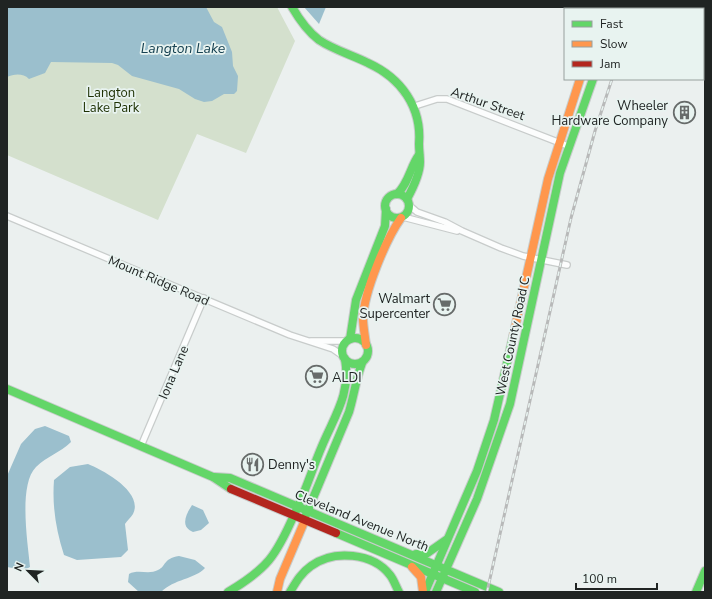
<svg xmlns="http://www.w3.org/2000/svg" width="712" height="599" viewBox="0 0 712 599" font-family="'Nunito Sans',sans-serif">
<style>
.green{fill:#d4e0cd}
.water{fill:#9bbfcd}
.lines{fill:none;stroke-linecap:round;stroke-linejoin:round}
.street-casing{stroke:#c8cccb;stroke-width:8}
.fast-casing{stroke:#c8cccb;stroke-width:10}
.slow-casing{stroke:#c8cccb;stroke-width:10}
.jam-casing{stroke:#c8cccb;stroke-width:10}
.street{stroke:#fcfdfd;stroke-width:5.5}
.fast{stroke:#63d668;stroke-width:8}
.slow{stroke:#ff974d;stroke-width:8}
.jam{stroke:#b3261e;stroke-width:8}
.rail-casing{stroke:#b8b9b9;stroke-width:3}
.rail{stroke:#e8f3f0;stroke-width:1.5;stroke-dasharray:4.5;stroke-linecap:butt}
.labels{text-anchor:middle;stroke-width:3.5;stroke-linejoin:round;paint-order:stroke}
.park-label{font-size:13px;fill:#1e3103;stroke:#e8f3f0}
.street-label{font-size:13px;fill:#202423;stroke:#e8f3f0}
.poi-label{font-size:13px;fill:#202423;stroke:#e8f3f0;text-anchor:end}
.water-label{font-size:14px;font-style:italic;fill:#174252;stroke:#e8f3f0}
</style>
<rect width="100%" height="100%" fill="#ebf0ef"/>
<path class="green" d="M 7,7 L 277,7 L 295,41 L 246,153 L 197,134 L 158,220 L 7,155 Z"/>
<g class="water">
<path d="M 7,7 L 206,7 L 214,22 L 222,27 L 232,52 L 233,66 L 238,76 L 237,91 L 234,94 L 224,94 L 212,101 L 204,102 L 195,99 L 179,89 L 132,76 L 118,65 L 112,63 L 51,62 L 45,73 L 29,79 C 23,73 14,74 7,77 Z"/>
<path d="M 304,7 L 326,7 L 319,24 Z"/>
<path d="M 45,426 L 69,436 L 71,442 C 60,453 47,456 36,467 C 18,485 28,544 30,567 L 24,570 L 7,567 L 7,476 L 21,444 L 35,429 Z"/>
<path d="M 88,464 C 103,470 144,492 133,514 C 131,517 127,521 125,524 L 128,550 L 121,557 L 77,560 L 64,555 C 56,530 52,506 54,480 L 70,467 Z"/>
<path d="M 192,505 L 203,510 L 209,523 L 201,530 L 193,532 C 179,526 187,513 192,505 Z"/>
<path d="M 179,556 L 195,560 L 205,568 C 195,579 174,579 161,592 L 139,592 L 128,582 L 129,574 C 138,569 149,575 158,570 C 167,566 162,559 179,556 Z"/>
</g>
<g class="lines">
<defs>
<g id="street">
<path d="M 415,106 L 437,99 L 447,99 L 568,146"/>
<path d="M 410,206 L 417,212 L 445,222 L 462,231 L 501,248 L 523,256 L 567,265"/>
<path d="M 7,216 L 290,335 L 333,349 L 343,356"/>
<path d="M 403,217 L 457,231"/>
<path d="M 311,341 L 347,341"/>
<path d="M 141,446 L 204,298"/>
</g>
<g id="fast">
<path d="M 292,7 C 299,19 307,31 319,40 C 334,50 352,55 368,63 C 401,78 422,107 419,144 C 419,150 420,156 420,162 C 420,174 413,188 407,199"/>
<path d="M 619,9 L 620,7"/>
<circle cx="397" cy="206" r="12"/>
<path d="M 397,194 C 409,183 410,167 419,155"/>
<circle cx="355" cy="351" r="13"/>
<path d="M 350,339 L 356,300 L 385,226 L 386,209"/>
<path d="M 7,389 L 213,477 L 231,489"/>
<path d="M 214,477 L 230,478 L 499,592"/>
<path d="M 296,511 C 306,490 313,467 322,446 C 335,415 351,394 345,359"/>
<path d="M 306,515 L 349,412 C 354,395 356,379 362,363"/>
<path d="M 336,533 L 475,592"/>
<path d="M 416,554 L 426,554 L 446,540"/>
<path d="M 228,592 C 267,569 276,556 294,515"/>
<path d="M 290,592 C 296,582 301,573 311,566 C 334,549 373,553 390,575 C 394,580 396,587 399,592"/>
<path d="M 425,592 L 477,471 L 494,420 L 513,337"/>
<path d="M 436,592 L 477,499 L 510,404 L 560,173 L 593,79"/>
<path d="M 696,592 L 705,571"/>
</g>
<g id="slow">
<path d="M 607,9 L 608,7"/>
<path d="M 513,337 L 548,179 L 580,79"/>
<path d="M 366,345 C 365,336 363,326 363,318 C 364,292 386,239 401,218"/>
<path d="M 412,567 L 421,577 L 423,592"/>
<path d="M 277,592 L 280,579 L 305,520"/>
</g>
<path id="jam" d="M 231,489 L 336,533"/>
</defs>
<use href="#street" class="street-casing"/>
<use href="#fast" class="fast-casing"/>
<use href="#slow" class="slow-casing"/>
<use href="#jam" class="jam-casing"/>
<use href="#street" class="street"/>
<use href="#fast" class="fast"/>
<use href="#slow" class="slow"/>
<use href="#jam" class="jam"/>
<defs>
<g id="rail">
<path d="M 640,9 L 640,7"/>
<path d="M 487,592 L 571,218 L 595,131 L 612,79"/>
</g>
</defs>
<use href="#rail" class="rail-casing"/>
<use href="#rail" class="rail"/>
</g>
<defs>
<symbol id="building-ring" viewBox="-11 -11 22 22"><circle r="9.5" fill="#e8f3f0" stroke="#676b6a" stroke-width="1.5"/><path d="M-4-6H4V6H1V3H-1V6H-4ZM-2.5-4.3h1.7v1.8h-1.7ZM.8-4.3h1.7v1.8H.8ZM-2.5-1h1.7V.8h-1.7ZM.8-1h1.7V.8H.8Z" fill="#676b6a"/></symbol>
<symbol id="supermarket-ring" viewBox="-11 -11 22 22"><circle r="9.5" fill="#e8f3f0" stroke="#676b6a" stroke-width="1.5"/><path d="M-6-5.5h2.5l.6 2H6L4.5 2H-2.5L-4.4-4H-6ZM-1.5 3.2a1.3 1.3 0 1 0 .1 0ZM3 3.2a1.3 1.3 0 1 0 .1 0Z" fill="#676b6a"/></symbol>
<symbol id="restaurant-ring" viewBox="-11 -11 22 22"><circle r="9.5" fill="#e8f3f0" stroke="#676b6a" stroke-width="1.5"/><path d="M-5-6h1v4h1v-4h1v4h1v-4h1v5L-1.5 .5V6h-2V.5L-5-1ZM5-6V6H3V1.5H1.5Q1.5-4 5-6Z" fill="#676b6a"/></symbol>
</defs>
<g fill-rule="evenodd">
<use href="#building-ring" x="672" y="100" width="25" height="25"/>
<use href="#supermarket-ring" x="432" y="292" width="25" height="25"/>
<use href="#supermarket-ring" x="304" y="364" width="25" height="25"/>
<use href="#restaurant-ring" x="240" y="452" width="25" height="25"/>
</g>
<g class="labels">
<g class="park-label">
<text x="111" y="97">Langton<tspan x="111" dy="15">Lake Park</tspan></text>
</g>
<g class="street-label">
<text transform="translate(488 103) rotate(19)" y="5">Arthur Street</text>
<text transform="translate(159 280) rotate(23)" y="5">Mount Ridge Road</text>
<text transform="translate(512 336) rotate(-78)" y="5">West County Road C</text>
<text transform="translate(173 372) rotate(-67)" y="5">Iona Lane</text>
<text transform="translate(362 520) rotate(22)" y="5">Cleveland Avenue North</text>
</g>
<g class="poi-label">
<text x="668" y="110">Wheeler<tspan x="668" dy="15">Hardware Company</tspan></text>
<text x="430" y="303">Walmart<tspan x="430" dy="15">Supercenter</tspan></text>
<text x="332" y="382" text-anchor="start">ALDI</text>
<text x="268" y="469" text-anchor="start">Denny's</text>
</g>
<g class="water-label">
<text x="183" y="53">Langton Lake</text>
</g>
</g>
<rect width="712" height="599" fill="none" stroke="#202423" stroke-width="16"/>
<rect x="564" y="8" width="140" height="72" fill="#e8f3f0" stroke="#98a09e"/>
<rect x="572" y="21" width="20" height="6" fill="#63d668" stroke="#98a09e"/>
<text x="600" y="28" font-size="12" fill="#202423">Fast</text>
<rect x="572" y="41" width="20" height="6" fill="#ff974d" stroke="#98a09e"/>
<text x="600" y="48" font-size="12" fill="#202423">Slow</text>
<rect x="572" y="61" width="20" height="6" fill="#b3261e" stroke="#98a09e"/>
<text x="600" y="68" font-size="12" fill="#202423">Jam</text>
<g transform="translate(28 571) rotate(294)" stroke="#e8f3f0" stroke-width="3" paint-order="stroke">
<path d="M0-3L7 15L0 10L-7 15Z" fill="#202423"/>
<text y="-6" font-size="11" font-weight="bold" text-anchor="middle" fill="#202423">N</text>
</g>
<path d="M576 583v6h81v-6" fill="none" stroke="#202423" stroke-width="2"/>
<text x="582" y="583" font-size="12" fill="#202423" stroke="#e8f3f0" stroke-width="3" paint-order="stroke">100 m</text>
</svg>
